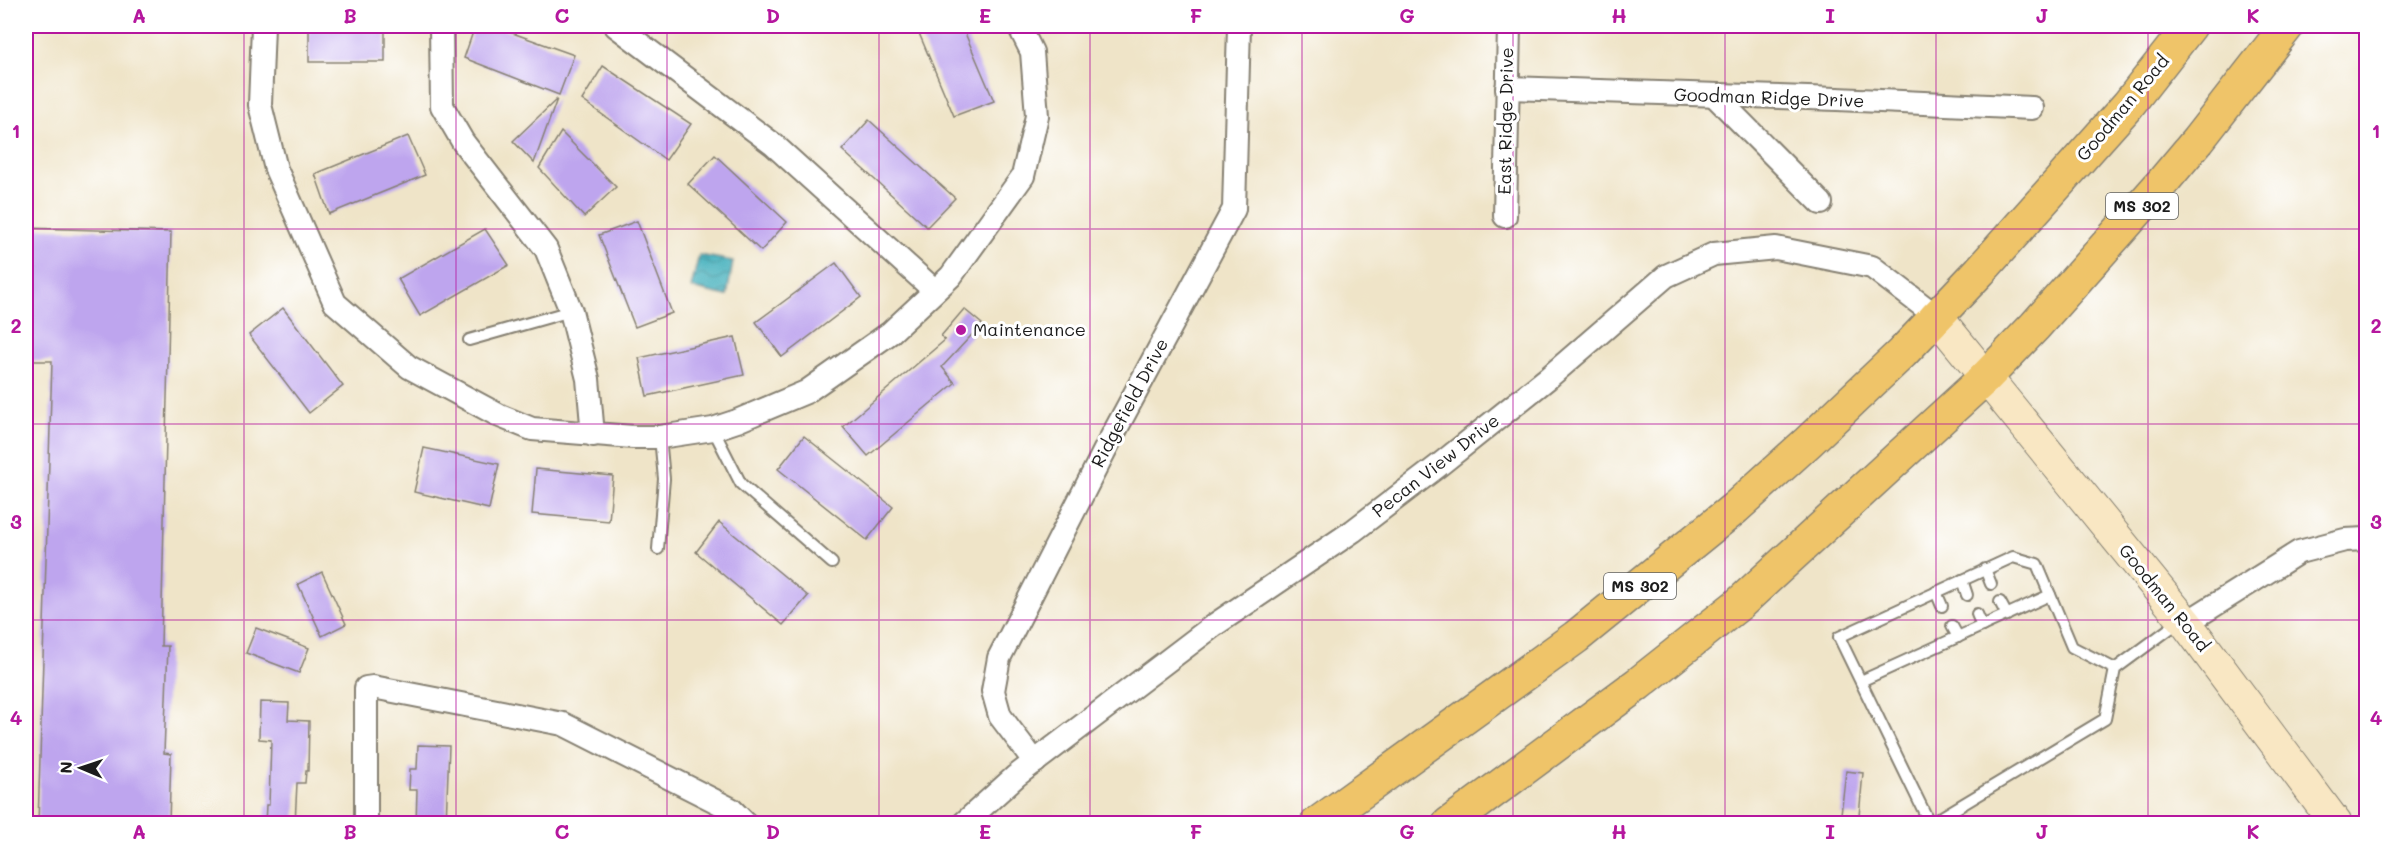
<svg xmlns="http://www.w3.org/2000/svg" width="2392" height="849" viewBox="0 0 2392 849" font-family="Mali,sans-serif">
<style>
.water{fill:url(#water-waves);stroke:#2d646b;stroke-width:1.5}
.building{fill:#bea5ee}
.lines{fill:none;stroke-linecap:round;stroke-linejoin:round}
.service-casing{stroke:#868072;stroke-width:14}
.minor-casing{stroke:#868072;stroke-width:26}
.secondary-casing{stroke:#868072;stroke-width:34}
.trunk-casing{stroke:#868072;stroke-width:36}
.service{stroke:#fff;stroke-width:10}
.minor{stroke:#fff;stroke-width:22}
.secondary{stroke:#f9e7c3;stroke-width:32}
.trunk{stroke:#efc469;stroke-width:33}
.grid{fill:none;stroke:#b5179e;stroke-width:1.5;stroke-opacity:0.55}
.poi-dot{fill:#b5179e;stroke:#fff;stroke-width:2}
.labels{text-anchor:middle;stroke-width:6;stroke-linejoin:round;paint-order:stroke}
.shield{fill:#fff;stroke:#606060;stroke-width:1.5}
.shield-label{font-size:16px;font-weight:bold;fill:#1c1c1c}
.street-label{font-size:18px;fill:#1c1c1c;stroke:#fff}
.poi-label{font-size:18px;fill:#1c1c1c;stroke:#fff;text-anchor:start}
.neatline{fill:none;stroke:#b5179e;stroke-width:2}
.grid-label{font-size:20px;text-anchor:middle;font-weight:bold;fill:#b5179e}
</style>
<defs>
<pattern id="water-waves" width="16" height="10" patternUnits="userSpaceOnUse" patternTransform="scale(1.5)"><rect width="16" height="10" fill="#3eadba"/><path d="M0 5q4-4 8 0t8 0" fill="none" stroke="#338c96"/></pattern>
</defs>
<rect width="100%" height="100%" fill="#fff"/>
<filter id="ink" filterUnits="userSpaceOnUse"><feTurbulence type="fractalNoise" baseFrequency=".0167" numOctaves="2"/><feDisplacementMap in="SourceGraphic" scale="12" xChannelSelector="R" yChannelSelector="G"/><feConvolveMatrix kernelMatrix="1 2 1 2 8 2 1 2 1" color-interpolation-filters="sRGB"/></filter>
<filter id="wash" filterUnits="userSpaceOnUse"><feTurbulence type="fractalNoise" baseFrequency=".008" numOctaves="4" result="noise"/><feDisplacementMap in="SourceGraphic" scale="24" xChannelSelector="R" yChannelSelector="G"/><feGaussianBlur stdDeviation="1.35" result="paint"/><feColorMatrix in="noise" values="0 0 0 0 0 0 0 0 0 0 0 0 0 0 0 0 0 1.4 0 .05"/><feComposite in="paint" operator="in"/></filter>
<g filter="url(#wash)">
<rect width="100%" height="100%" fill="#efe4c8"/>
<path class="water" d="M 699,255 L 733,261 L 727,296 L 691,288 Z"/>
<g id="blocks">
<g class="building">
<rect x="309" y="26" width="76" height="36"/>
<path d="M 475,26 L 493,26 L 574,55 L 559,95 L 464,58 Z"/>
<path d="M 916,26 L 962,26 L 994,101 L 954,116 Z"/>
<path d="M 603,66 L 691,124 L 666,160 L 582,100 Z"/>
<path d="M 557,99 L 534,163 L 513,141 Z"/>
<path d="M 869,120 L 955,198 L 927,227 L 842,150 Z"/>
<path d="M 561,132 L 616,187 L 584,217 L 539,168 Z"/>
<path d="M 408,136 L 425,175 L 329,214 L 315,174 Z"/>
<path d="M 715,155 L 787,222 L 761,251 L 688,184 Z"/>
<path d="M 637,221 L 672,313 L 635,327 L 599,235 Z"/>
<path d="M 26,228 L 171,232 L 161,646 L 168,646 L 164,753 L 171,754 L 169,824 L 38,824 L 52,361 L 26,361 Z"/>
<path d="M 485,229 L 509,265 L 420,316 L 398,279 Z"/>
<path d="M 836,263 L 861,297 L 782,357 L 756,322 Z"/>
<path d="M 283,308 L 343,386 L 309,413 L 249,335 Z"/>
<path d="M 964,309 L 982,324 L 942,367 L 955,383 L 868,456 L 843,427 L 945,340 L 941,336 Z"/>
<path d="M 735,337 L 744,375 L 647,396 L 639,358 Z"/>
<path d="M 804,436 L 893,507 L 867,540 L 778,469 Z"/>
<path d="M 424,448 L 499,464 L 489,509 L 414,492 Z"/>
<path d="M 536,469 L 613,476 L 609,521 L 532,514 Z"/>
<path d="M 719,522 L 808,596 L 783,625 L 696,552 Z"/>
<path d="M 322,572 L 346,624 L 322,636 L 298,584 Z"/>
<path d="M 256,628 L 309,648 L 299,673 L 246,653 Z"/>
<path d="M 260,702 L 289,703 L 288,720 L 309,721 L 308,771 L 306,771 L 305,783 L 297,783 L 295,824 L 265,824 L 266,805 L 269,805 L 271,740 L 259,739 Z"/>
<path d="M 418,745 L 449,746 L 446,824 L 416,824 L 417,790 L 409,790 L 410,769 L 417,769 Z"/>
<path d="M 1846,771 L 1863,773 L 1859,816 L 1841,814 Z"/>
</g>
</g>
</g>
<g filter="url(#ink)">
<use href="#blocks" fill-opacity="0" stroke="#868072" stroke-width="1.5"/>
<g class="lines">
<defs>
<g id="service">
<path d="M 469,340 L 571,311"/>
<path d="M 713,429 L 741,484 L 832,563"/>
<path d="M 658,549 L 664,479 L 660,437"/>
<path d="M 1985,569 L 1991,584"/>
<path d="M 1962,580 L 1967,595"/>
<path d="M 1936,592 L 1942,606"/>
<path d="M 2000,602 L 2007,615"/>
<path d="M 1977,614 L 1982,626"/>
<path d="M 1952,626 L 1958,637"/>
<path d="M 2115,669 L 2072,647 L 2037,564 L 2013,557 L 1839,637 L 1930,824 L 2105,719 L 2115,669 L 2180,621"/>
<path d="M 1861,681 L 2050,595"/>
</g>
<g id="minor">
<path d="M 263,26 L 260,105 L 276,169 L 335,303 L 409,367 L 500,416 L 532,429 L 633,437 L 660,437 L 713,429 L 737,421 L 806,392 L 890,333 L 951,276 L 1023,176 L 1037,116 L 1032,52 L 1019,26"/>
<path d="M 441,26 L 442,106 L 463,142 L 546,249 L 571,311 L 588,379 L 593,435"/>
<path d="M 616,26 L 774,145 L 934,290"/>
<path d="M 1507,88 L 1837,99 L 2032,108"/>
<path d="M 1715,96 L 1821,203"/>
<path d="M 1505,216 L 1509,26"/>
<path d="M 2186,623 L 2299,552 L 2345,540 L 2366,539"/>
<path d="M 1035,762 L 1000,716 L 993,691 L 999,658 L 1109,442 L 1234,209 L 1239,26"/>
<path d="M 366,824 L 366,688 L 373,687 L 563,724 L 731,809 L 746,824"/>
<path d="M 963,824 L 1016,776 L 1213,626 L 1353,531 L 1438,466 L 1548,378 L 1666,276 L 1714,254 L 1776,248 L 1872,267 L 1936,316"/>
</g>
<path id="secondary" d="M 1936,316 L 2186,623 L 2336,824"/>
<g id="trunk">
<path d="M 1317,824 L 1576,637 L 1735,508 L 1808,442 L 1902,353 L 1980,271 L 2128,105 L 2190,26"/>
<path d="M 1449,824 L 1638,684 L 1739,604 L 1986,377 L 2035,326 L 2161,184 L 2198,140 L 2287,26"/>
</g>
</defs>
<use href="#service" class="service-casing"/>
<use href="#minor" class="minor-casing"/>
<use href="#secondary" class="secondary-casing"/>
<use href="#trunk" class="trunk-casing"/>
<use href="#service" class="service"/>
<use href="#minor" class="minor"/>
<use href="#secondary" class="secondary"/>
<use href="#trunk" class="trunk"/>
</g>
</g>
<path class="grid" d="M 244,26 L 244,824M 456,26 L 456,824M 667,26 L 667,824M 879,26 L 879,824M 1090,26 L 1090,824M 1302,26 L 1302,824M 1513,26 L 1513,824M 1725,26 L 1725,824M 1936,26 L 1936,824M 2148,26 L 2148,824M 26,229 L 2366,229M 26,424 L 2366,424M 26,620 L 2366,620"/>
<circle class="poi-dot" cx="961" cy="330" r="6"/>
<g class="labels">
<g class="shield">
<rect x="2106" y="193" width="72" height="26" rx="4.5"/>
<rect x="1604" y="573" width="72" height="26" rx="4.5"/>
</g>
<g class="shield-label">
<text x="2142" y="212">MS 302</text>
<text x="1640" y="592">MS 302</text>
</g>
<g class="street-label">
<text transform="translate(1769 98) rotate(2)" y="6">Goodman Ridge Drive</text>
<text transform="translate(2123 108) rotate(-50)" y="6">Goodman Road</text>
<text transform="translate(1506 121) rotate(-89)" y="6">East Ridge Drive</text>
<text transform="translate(1130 403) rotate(-62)" y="6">Ridgefield Drive</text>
<text transform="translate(1436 466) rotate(-38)" y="6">Pecan View Drive</text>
<text transform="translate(2164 598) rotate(51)" y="6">Goodman Road</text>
</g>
<g class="poi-label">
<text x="973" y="336">Maintenance</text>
</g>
</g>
<rect width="2392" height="849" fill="none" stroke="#fff" stroke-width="66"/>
<g transform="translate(81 768) rotate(272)" stroke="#ffffff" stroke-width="4.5" paint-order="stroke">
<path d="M0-4.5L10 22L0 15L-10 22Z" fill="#1c1c1c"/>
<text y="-9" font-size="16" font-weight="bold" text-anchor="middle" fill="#1c1c1c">N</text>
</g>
<rect x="33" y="33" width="2326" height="783" class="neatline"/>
<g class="grid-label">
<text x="139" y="23">A</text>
<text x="350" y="23">B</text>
<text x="562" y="23">C</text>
<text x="773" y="23">D</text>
<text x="985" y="23">E</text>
<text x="1196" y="23">F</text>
<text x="1407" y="23">G</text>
<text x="1619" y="23">H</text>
<text x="1830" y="23">I</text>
<text x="2042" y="23">J</text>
<text x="2253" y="23">K</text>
<text x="16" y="138">1</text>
<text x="2376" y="138">1</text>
<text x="16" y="333">2</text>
<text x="2376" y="333">2</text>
<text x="16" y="529">3</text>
<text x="2376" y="529">3</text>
<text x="16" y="725">4</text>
<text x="2376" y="725">4</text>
<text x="139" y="839">A</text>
<text x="350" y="839">B</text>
<text x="562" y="839">C</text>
<text x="773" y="839">D</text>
<text x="985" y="839">E</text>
<text x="1196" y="839">F</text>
<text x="1407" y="839">G</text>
<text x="1619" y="839">H</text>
<text x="1830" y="839">I</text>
<text x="2042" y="839">J</text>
<text x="2253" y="839">K</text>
</g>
</svg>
